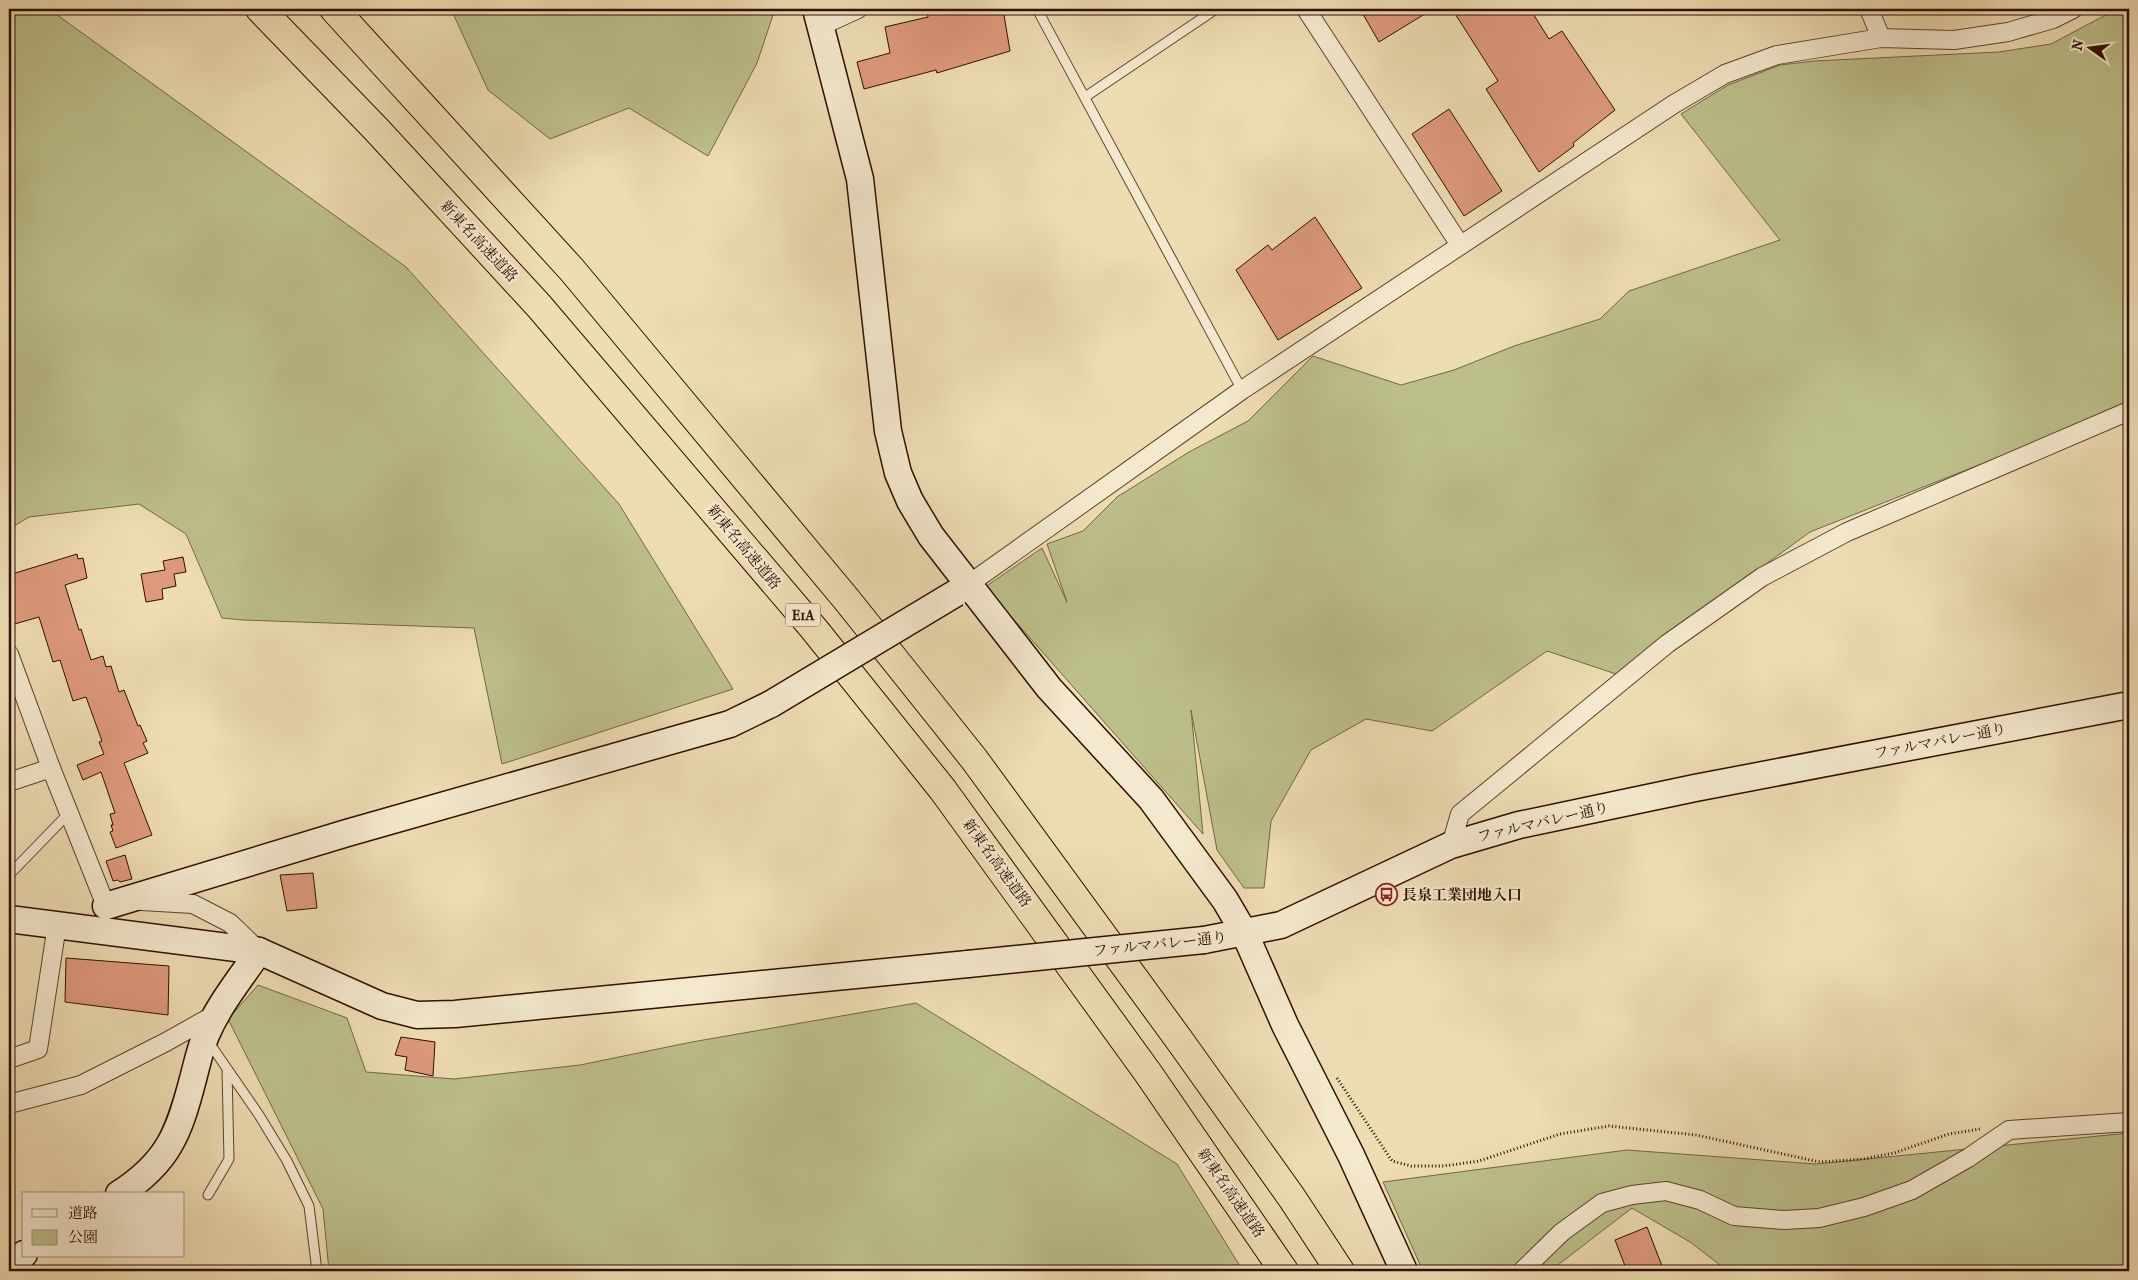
<svg xmlns="http://www.w3.org/2000/svg" width="2138" height="1280" viewBox="0 0 2138 1280" font-family="'IM FELL French Canon','Noto Serif JP',serif">
<style>
.green{fill:#bcbf8a;stroke:#746645}
.building{fill:#de997c;stroke:#2d0e00}
.lines{fill:none;stroke-linecap:round;stroke-linejoin:round}
.lane-casing{stroke:#5d422d;stroke-width:11}
.street-casing{stroke:#5d422d;stroke-width:20}
.secondary-casing{stroke:#2d0e00;stroke-width:29}
.highway-casing{stroke:#2d0e00;stroke-width:30}
.path{stroke:#2d0e00;stroke-width:3;stroke-dasharray:1 2.5;stroke-linecap:butt}
.lane{stroke:#f4e8ce;stroke-width:9}
.street{stroke:#f4e8ce;stroke-width:18}
.secondary{stroke:#f4e8ce;stroke-width:26}
.highway{stroke:#eedcb3;stroke-width:28}
.secondary-bridge-casing{stroke:#2d0e00;stroke-width:29;stroke-linecap:butt}
.secondary-bridge{stroke:#f4e8ce;stroke-width:26}
.labels{text-anchor:middle;stroke-width:4.5;stroke-linejoin:round;paint-order:stroke}
.shield{fill:#f4e8ce;stroke:#694f3e;stroke-width:1}
.shield-label{font-size:14px;font-weight:bold;fill:#2d0e00}
.street-label{font-size:15px;fill:#2d0e00;stroke:#f4e8ce}
.poi-label{font-size:15px;font-weight:bold;fill:#2d0e00;stroke:#f4e8ce;text-anchor:start}
</style>
<rect width="100%" height="100%" fill="#eedcb3"/>
<filter id="stains"><feTurbulence type="fractalNoise" baseFrequency=".004" numOctaves="4"/><feColorMatrix values="0 0 0 0 .2 0 0 0 0 .09 0 0 0 0 .02 0 0 0 .5 -.17"/></filter>
<radialGradient id="worn" r=".72"><stop offset=".6" stop-color="#630" stop-opacity="0"/><stop offset="1" stop-color="#630" stop-opacity=".3"/></radialGradient>
<g class="green">
<path d="M 9,9 L 49,9 L 406,267 L 619,504 L 733,689 L 502,764 L 474,628 L 243,620 L 222,618 L 186,534 L 139,504 L 29,517 L 9,529 L 9,417 L 15,412 L 9,393 Z"/>
<path d="M 451,9 L 775,9 L 757,63 L 708,156 L 629,108 L 550,139 L 488,90 Z"/>
<path d="M 2117,9 L 2129,9 L 2129,401 L 2097,418 L 1810,532 L 1626,666 L 1619,675 L 1547,651 L 1432,731 L 1366,719 L 1311,750 L 1271,821 L 1264,888 L 1244,888 L 1217,850 L 1191,710 L 1203,834 L 985,587 L 1042,548 L 1067,602 L 1047,544 L 1083,531 L 1117,497 L 1189,452 L 1248,421 L 1313,356 L 1401,385 L 1454,370 L 1514,346 L 1600,319 L 1629,291 L 1780,240 L 1681,114 L 1728,85 L 1780,65 L 1814,61 L 1999,52 L 2051,44 Z"/>
<path d="M 258,985 L 347,1018 L 366,1072 L 454,1079 L 580,1065 L 692,1042 L 916,1003 L 1177,1164 L 1243,1271 L 329,1271 L 323,1209 L 228,1019 Z"/>
<path d="M 2129,1133 L 2129,1271 L 1728,1271 L 1690,1242 L 1632,1208 L 1550,1271 L 1423,1271 L 1383,1182 L 1627,1150 L 1816,1164 Z"/>
</g>
<g class="building">
<path d="M 927,9 L 1003,9 L 1010,51 L 937,73 L 936,70 L 864,89 L 857,62 L 890,53 L 885,27 L 928,17 Z"/>
<path d="M 1360,9 L 1433,9 L 1379,42 Z"/>
<path d="M 1452,9 L 1530,9 L 1549,39 L 1562,31 L 1615,110 L 1573,143 L 1574,146 L 1539,172 L 1486,89 L 1498,81 Z"/>
<path d="M 1449,109 L 1502,191 L 1464,216 L 1412,134 Z"/>
<path d="M 1315,217 L 1362,288 L 1278,340 L 1236,270 L 1268,245 L 1272,250 Z"/>
<path d="M 77,554 L 78,559 L 83,558 L 87,578 L 65,585 L 79,630 L 81,629 L 91,660 L 103,656 L 106,667 L 111,666 L 119,692 L 124,690 L 138,726 L 140,725 L 147,741 L 143,743 L 148,753 L 124,763 L 152,835 L 116,848 L 110,832 L 113,831 L 111,825 L 113,825 L 110,814 L 115,813 L 101,772 L 83,780 L 77,765 L 104,754 L 99,742 L 102,741 L 86,697 L 73,701 L 60,660 L 53,662 L 39,617 L 11,625 L 9,615 L 9,575 Z"/>
<path d="M 183,557 L 186,572 L 174,574 L 176,586 L 162,589 L 163,599 L 146,602 L 141,574 L 165,570 L 163,561 Z"/>
<path d="M 125,855 L 132,879 L 120,882 L 118,880 L 113,881 L 106,861 Z"/>
<path d="M 313,873 L 317,908 L 287,911 L 280,875 Z"/>
<path d="M 66,958 L 169,966 L 168,1015 L 65,1002 Z"/>
<path d="M 401,1037 L 435,1042 L 433,1076 L 405,1070 L 407,1057 L 395,1055 Z"/>
<path d="M 1647,1227 L 1664,1271 L 1627,1271 L 1615,1240 Z"/>
</g>
<g class="lines">
<defs>
<g id="lane">
<path d="M 1037,9 L 1242,390"/>
<path d="M 1085,97 L 1216,9"/>
<path d="M 9,875 L 69,813"/>
<path d="M 208,1041 L 259,1115 L 287,1161 L 309,1206 L 317,1271"/>
<path d="M 208,1195 L 229,1159 L 227,1070"/>
</g>
<g id="street">
<path d="M 1306,9 L 1460,245"/>
<path d="M 1869,9 L 1881,38"/>
<path d="M 821,26 L 858,9"/>
<path d="M 969,584 L 1242,390 L 1674,104 L 1725,74 L 1777,55 L 1881,38 L 1954,40 L 2008,32 L 2053,19 L 2073,9"/>
<path d="M 9,654 L 51,768 L 106,906"/>
<path d="M 9,782 L 51,768"/>
<path d="M 1451,845 L 1460,814 L 1667,644 L 1762,577 L 1847,532 L 2129,411"/>
<path d="M 141,901 L 193,904 L 230,923 L 259,951"/>
<path d="M 9,1059 L 38,1049 L 57,925"/>
<path d="M 9,1104 L 81,1085 L 166,1042 L 216,1014"/>
<path d="M 1522,1271 L 1562,1232 L 1602,1203 L 1632,1195 L 1666,1191 L 1700,1200 L 1734,1216 L 1784,1220 L 1819,1218 L 1864,1207 L 1912,1190 L 1968,1158 L 2009,1130 L 2129,1122"/>
</g>
<g id="secondary">
<path d="M 816,9 L 860,179 L 888,431 L 898,473 L 910,501 L 931,536 L 1049,688 L 1151,799 L 1225,900 L 1245,934 L 1285,1025 L 1351,1155 L 1404,1271"/>
<path d="M 106,906 L 347,833 L 730,724 L 771,704"/>
<path d="M 9,919 L 259,951 L 382,1006 L 417,1015 L 455,1014 L 968,964"/>
<path d="M 1204,940 L 1281,925 L 1451,845 L 1519,825 L 1695,788 L 2129,705"/>
<path d="M 119,1194 C 168,1163 179,1133 193,1079 C 197,1064 200,1049 206,1035 C 219,1004 241,978 259,951"/>
<path d="M 9,1268 L 24,1254"/>
</g>
<g id="highway">
<path d="M 260,9 L 376,129 L 539,306 L 814,629 L 943,790 L 1148,1073 L 1284,1271"/>
<path d="M 334,9 L 572,270 L 847,600 L 974,759 L 1180,1041 L 1292,1198 L 1340,1271"/>
</g>
</defs>
<use href="#lane" class="lane-casing"/>
<use href="#street" class="street-casing"/>
<use href="#secondary" class="secondary-casing"/>
<use href="#highway" class="highway-casing"/>
<path class="path" d="M 1337,1078 L 1392,1161 L 1411,1166 L 1444,1166 L 1479,1161 L 1560,1134 L 1609,1126 L 1696,1135 L 1820,1162 L 1863,1159 L 1894,1153 L 1949,1134 L 1980,1129"/>
<use href="#lane" class="lane"/>
<use href="#street" class="street"/>
<use href="#secondary" class="secondary"/>
<use href="#highway" class="highway"/>
<defs>
<g id="secondary-bridge">
<path d="M 771,704 L 956,593"/>
<path d="M 968,964 L 1204,940"/>
</g>
</defs>
<use href="#secondary-bridge" class="secondary-bridge-casing"/>
<use href="#secondary-bridge" class="secondary-bridge"/>
</g>
<defs>
<symbol id="bus-ring" viewBox="-11 -11 22 22"><circle r="9.5" fill="#f4e8ce" stroke="#8f2418" stroke-width="1.5"/><path d="M-5-6H5V4H4V6H2V4H-2V6H-4V4H-5ZM-3.5-4V0h7V-4ZM-3.5 1.2v1.5H-2V1.2ZM2 1.2v1.5H3.5V1.2Z" fill="#8f2418"/></symbol>
</defs>
<g fill-rule="evenodd">
<use href="#bus-ring" x="1374" y="882" width="25" height="25"/>
</g>
<g class="labels">
<rect class="shield" x="785.5" y="603.5" width="35" height="23" rx="4"/>
<g class="shield-label">
<text x="803" y="620">E1A</text>
</g>
<g class="street-label">
<text transform="translate(479 241) rotate(47)" y="5">新東名高速道路</text>
<text transform="translate(744 547) rotate(50)" y="5">新東名高速道路</text>
<text transform="translate(1940 741) rotate(-11)" y="5">ファルマバレー通り</text>
<text transform="translate(1543 822) rotate(-13)" y="5">ファルマバレー通り</text>
<text transform="translate(997 863) rotate(54)" y="5">新東名高速道路</text>
<text transform="translate(1160 944) rotate(-6)" y="5">ファルマバレー通り</text>
<text transform="translate(1231 1193) rotate(55)" y="5">新東名高速道路</text>
</g>
<g class="poi-label">
<text x="1402" y="900">長泉工業団地入口</text>
</g>
</g>
<rect width="2138" height="1280" fill="none" stroke="#eedcb3" stroke-width="30"/>
<rect x="10" y="10" width="2118" height="1260" fill="none" stroke="#2d0e00" stroke-width="2.5"/>
<rect x="15" y="15" width="2108" height="1250" fill="none" stroke="#2d0e00"/>
<rect x="22" y="1192" width="162" height="65" fill="#f4e8ce" stroke="#a4917c"/>
<rect x="32" y="1209" width="25" height="8" fill="#f4e8ce" stroke="#a4917c"/>
<text x="68" y="1218" font-size="15" fill="#2d0e00">道路</text>
<rect x="32" y="1230" width="25" height="15" fill="#bcbf8a" stroke="#a4917c"/>
<text x="68" y="1242" font-size="15" fill="#2d0e00">公園</text>
<g transform="translate(2090 48) rotate(284)" stroke="#f4e8ce" stroke-width="4" paint-order="stroke">
<path d="M0-4L9 19L0 12L-9 19Z" fill="#2d0e00"/>
<text y="-8" font-size="14" font-weight="bold" text-anchor="middle" fill="#2d0e00">N</text>
</g>
<rect width="100%" height="100%" filter="url(#stains)"/>
<rect width="100%" height="100%" fill="url(#worn)"/>
</svg>
